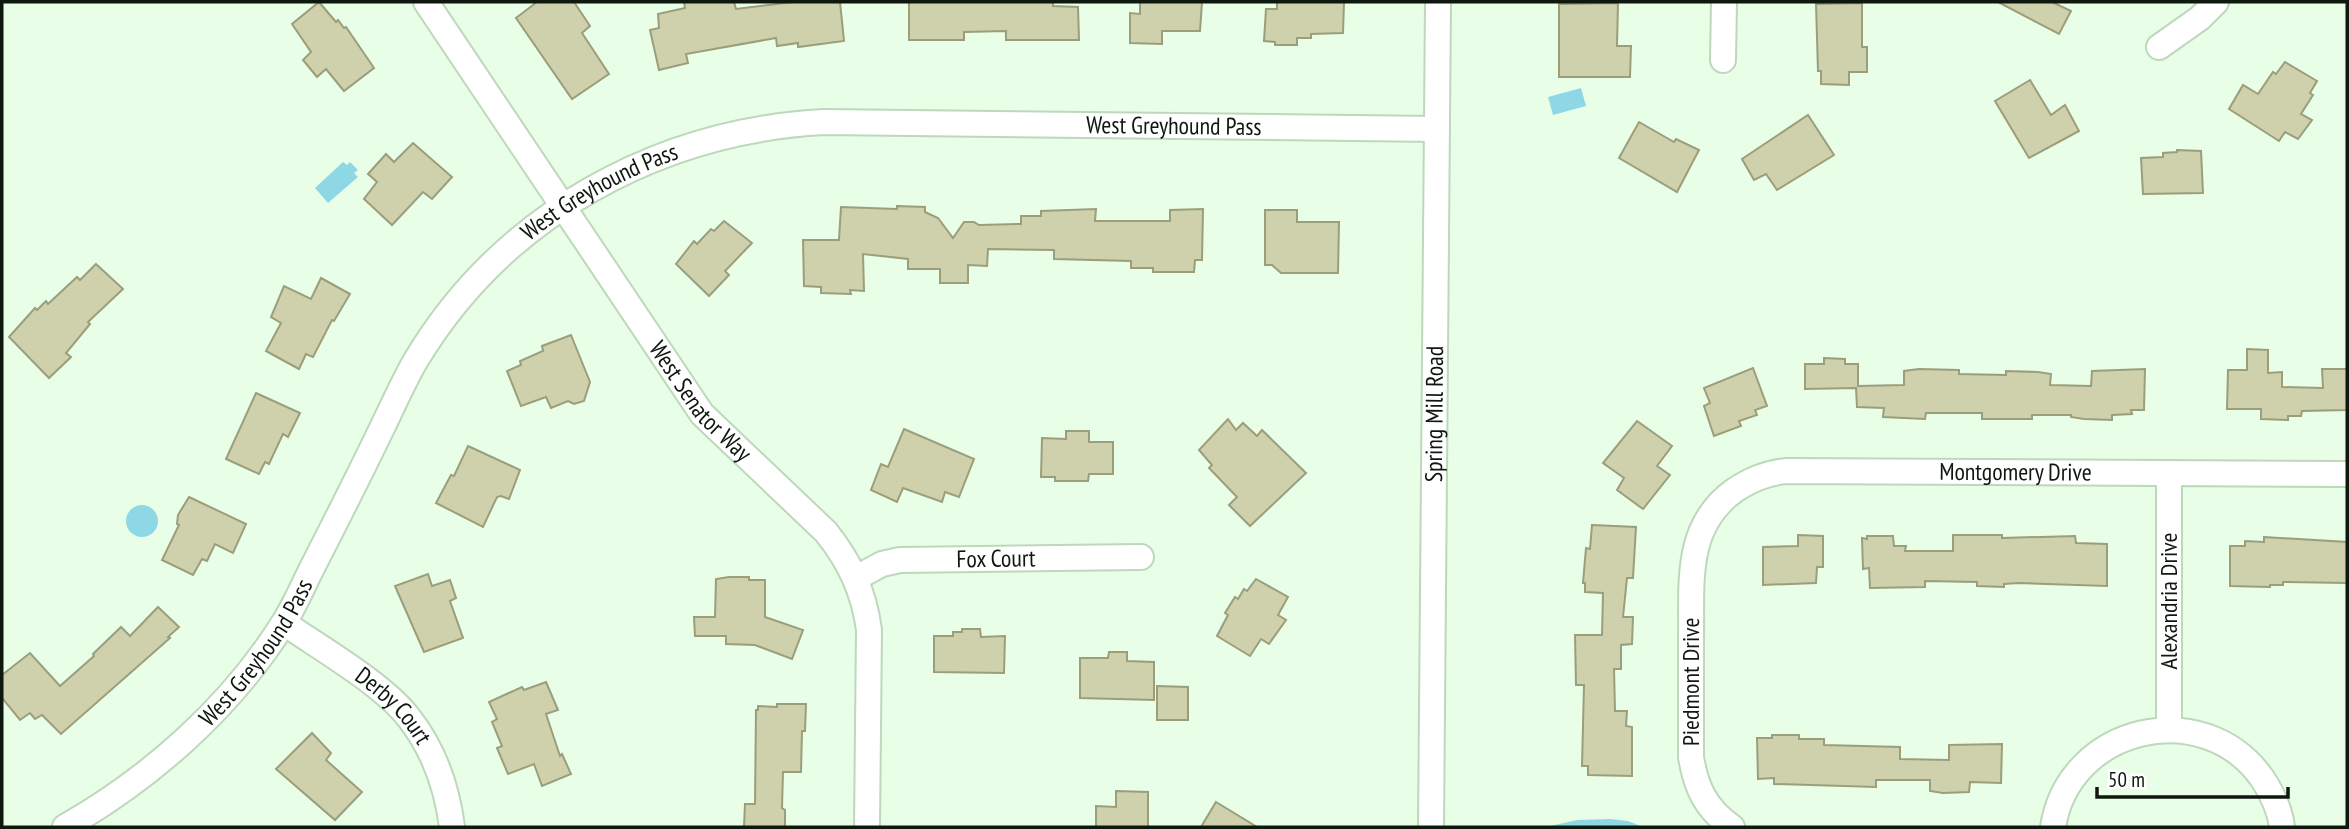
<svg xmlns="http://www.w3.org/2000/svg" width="2349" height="829" viewBox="0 0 2349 829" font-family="'PT Sans Narrow',sans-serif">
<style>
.water{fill:#8ed8e6}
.building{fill:#cfd1ad;stroke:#9b9e7b;stroke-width:2}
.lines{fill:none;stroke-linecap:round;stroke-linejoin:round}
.minor-casing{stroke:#bdd8bb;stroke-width:28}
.minor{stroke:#fff;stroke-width:24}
.labels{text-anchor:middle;stroke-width:5;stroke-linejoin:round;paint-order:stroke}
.street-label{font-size:24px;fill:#0e180e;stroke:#fff}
</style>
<rect width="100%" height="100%" fill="#e8fee7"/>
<g class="water">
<path d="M 1581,88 L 1586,106 L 1553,115 L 1548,97 Z"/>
<path d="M 343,162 L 347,165 L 350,162 L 358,170 L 354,173 L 358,177 L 328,203 L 315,188 Z"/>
<circle cx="142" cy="521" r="16"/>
<path d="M 1610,819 L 1628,821 L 1643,827 L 1546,827 L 1577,820 Z"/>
</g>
<g class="building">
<path d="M 319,2 L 336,22 L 338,20 L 344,28 L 346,27 L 374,68 L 344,91 L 326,69 L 317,77 L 303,60 L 311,52 L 292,24 Z"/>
<path d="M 537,2 L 574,2 L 590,26 L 582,33 L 609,74 L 572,99 L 516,18 Z"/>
<path d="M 684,2 L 734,2 L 736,9 L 793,2 L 840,2 L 844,41 L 798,47 L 798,43 L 777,46 L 776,38 L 686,54 L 688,63 L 659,70 L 650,30 L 659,28 L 658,14 L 685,8 Z"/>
<path d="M 909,2 L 1053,2 L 1053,6 L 1078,7 L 1079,40 L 1006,40 L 1006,31 L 964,32 L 964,40 L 909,40 Z"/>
<path d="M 1140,2 L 1202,2 L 1200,31 L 1162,31 L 1162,44 L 1130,43 L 1130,13 L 1140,14 Z"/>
<path d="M 1277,2 L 1344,2 L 1343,33 L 1311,34 L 1311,38 L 1297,38 L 1297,45 L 1275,45 L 1275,42 L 1264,41 L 1266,9 L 1277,9 Z"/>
<path d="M 1998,2 L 2052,2 L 2071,11 L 2059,34 Z"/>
<path d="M 1618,3 L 1617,46 L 1631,46 L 1630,77 L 1559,77 L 1559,4 Z"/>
<path d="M 1862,3 L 1862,47 L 1867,47 L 1867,72 L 1849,72 L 1849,85 L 1821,84 L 1821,71 L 1818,71 L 1816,4 Z"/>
<path d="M 2285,62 L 2317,81 L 2310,93 L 2313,95 L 2301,114 L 2312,120 L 2298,139 L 2285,132 L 2279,141 L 2229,109 L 2243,85 L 2258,94 L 2273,72 L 2276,74 Z"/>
<path d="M 2030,80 L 2051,115 L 2065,105 L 2079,131 L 2029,158 L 1995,101 Z"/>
<path d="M 1808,115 L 1834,155 L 1777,190 L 1766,174 L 1754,180 L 1742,159 Z"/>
<path d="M 1639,122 L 1674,142 L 1676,139 L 1699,150 L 1677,192 L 1619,158 Z"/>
<path d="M 413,143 L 452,177 L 432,199 L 423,192 L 392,225 L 364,199 L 377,182 L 368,174 L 386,154 L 394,162 Z"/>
<path d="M 2177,150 L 2201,151 L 2203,193 L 2143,194 L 2141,158 L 2163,157 L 2163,153 L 2177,152 Z"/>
<path d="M 897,206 L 925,207 L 925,212 L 938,218 L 953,238 L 964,222 L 974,222 L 979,225 L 1021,224 L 1021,216 L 1041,216 L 1041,211 L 1096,209 L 1095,221 L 1170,221 L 1170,210 L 1203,209 L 1202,260 L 1195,260 L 1194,272 L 1153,272 L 1153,268 L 1131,268 L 1131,261 L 1054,259 L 1054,250 L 988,249 L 987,266 L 968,265 L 968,283 L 940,283 L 940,269 L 908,269 L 908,259 L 863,254 L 864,291 L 850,290 L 851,294 L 821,293 L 821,287 L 804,286 L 803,240 L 839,240 L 841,207 L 897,209 Z"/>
<path d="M 1265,210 L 1297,210 L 1297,222 L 1339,222 L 1338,273 L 1281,273 L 1272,265 L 1265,265 Z"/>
<path d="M 724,221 L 752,243 L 725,271 L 729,275 L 709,296 L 676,264 L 694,241 L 697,244 L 711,229 L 714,231 Z"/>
<path d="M 96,264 L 123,289 L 88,322 L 90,324 L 66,353 L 71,357 L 49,378 L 9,337 L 35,308 L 37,310 L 46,301 L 48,304 L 77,277 L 80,280 Z"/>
<path d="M 321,278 L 350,294 L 334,321 L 332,320 L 313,357 L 306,354 L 299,369 L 266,351 L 281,323 L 271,317 L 284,286 L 311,299 Z"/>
<path d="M 571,335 L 590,382 L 584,401 L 574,404 L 568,401 L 551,408 L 546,397 L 521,406 L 507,371 L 521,365 L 520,361 L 543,351 L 542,346 Z"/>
<path d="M 2247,349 L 2268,350 L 2268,373 L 2282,372 L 2282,387 L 2323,388 L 2322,369 L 2347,369 L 2347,410 L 2302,411 L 2301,416 L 2288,416 L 2288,420 L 2261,419 L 2261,409 L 2227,409 L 2228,370 L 2247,370 Z"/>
<path d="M 1824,358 L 1845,359 L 1845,364 L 1858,364 L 1858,386 L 1904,385 L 1904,371 L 1919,369 L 1959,370 L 1959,374 L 2006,375 L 2006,371 L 2038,372 L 2051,374 L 2050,385 L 2091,386 L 2092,371 L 2145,369 L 2144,410 L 2131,410 L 2132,414 L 2112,415 L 2112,420 L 2084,419 L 2071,417 L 2071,415 L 2032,415 L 2032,419 L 1982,419 L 1982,413 L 1926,413 L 1925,419 L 1883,417 L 1884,408 L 1857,407 L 1856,388 L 1805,389 L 1805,364 L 1824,364 Z"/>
<path d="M 1753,368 L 1767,406 L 1755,410 L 1757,415 L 1739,421 L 1741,426 L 1714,436 L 1704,406 L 1710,403 L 1704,388 Z"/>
<path d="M 256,393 L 300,413 L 288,437 L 283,434 L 269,464 L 265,462 L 259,474 L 226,459 Z"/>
<path d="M 1228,419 L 1236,430 L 1243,423 L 1257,436 L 1262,430 L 1306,473 L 1250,526 L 1229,505 L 1237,497 L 1209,468 L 1212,465 L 1199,450 Z"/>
<path d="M 1637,421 L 1672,446 L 1657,466 L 1670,475 L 1643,509 L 1617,490 L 1624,478 L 1603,463 Z"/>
<path d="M 904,429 L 974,459 L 959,497 L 945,492 L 942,502 L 903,488 L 897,502 L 871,490 L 881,464 L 888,467 Z"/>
<path d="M 1066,431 L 1089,431 L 1089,442 L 1113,442 L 1113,474 L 1089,474 L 1088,481 L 1055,481 L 1055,477 L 1041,477 L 1042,438 L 1066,439 Z"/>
<path d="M 468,446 L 520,470 L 509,499 L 501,496 L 497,497 L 483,527 L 436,503 L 451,475 L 454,476 Z"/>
<path d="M 189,497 L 246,524 L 233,553 L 215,544 L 207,561 L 202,559 L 193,575 L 162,560 L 179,525 L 177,524 L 178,515 Z"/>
<path d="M 1592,525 L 1636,527 L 1633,578 L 1627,578 L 1623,617 L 1633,617 L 1632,644 L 1621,645 L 1621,669 L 1614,669 L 1615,711 L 1627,711 L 1626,726 L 1632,727 L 1632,776 L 1588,775 L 1588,766 L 1582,766 L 1584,685 L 1576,685 L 1575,635 L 1602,635 L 1603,593 L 1585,592 L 1585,583 L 1583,583 L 1586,548 L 1590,549 Z"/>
<path d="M 1798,535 L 1823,536 L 1823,567 L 1817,567 L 1816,583 L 1763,585 L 1763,547 L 1798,546 Z"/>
<path d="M 1953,535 L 2002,535 L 2002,538 L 2075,536 L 2076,543 L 2107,544 L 2107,586 L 2018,583 L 2004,584 L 2004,587 L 1977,586 L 1977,582 L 1925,581 L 1925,587 L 1870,588 L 1869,568 L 1863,569 L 1862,538 L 1867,539 L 1867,536 L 1893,536 L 1894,546 L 1906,546 L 1905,551 L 1953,551 Z"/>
<path d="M 2264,537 L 2347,542 L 2347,583 L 2283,582 L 2283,585 L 2270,585 L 2270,587 L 2230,586 L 2230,546 L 2245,546 L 2245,541 L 2264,542 Z"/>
<path d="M 428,574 L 432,586 L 450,580 L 456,598 L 450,601 L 463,638 L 424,652 L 395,586 Z"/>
<path d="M 729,577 L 749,577 L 749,580 L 765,580 L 765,617 L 803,630 L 792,659 L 755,645 L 726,644 L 726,636 L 695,636 L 694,617 L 715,617 L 716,579 Z"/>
<path d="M 1256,579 L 1288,597 L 1278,615 L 1286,620 L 1269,644 L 1261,639 L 1250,656 L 1217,636 L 1228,615 L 1225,613 L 1235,597 L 1238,599 L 1244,589 L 1247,591 Z"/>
<path d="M 158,607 L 179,627 L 168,637 L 170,638 L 61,734 L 42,715 L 35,719 L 30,713 L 20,720 L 2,698 L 2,675 L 30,653 L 60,686 L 94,656 L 93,654 L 121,627 L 130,636 Z"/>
<path d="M 962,629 L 980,629 L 981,637 L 1005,636 L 1004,673 L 934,672 L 934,636 L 953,636 L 953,632 L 962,632 Z"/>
<path d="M 1109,652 L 1127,652 L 1127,661 L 1154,662 L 1154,700 L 1080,698 L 1080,658 L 1108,658 Z"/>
<path d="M 546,682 L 558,710 L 546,714 L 560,756 L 562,754 L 571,774 L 542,786 L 534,764 L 508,774 L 497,748 L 502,746 L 492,722 L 497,719 L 489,702 L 522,687 L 524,690 Z"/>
<path d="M 1157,686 L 1188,687 L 1188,720 L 1157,720 Z"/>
<path d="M 777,704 L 806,704 L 805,731 L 802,731 L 801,772 L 783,772 L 782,808 L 785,810 L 785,827 L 744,827 L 745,804 L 755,804 L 756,710 L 758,710 L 758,706 L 777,707 Z"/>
<path d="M 312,733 L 331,753 L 326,760 L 362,792 L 335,820 L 276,769 Z"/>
<path d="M 1772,735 L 1799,735 L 1799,739 L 1824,739 L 1824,745 L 1900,747 L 1900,759 L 1949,760 L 1949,745 L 2002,744 L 2001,783 L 1970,782 L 1969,792 L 1943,793 L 1930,791 L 1930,780 L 1876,780 L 1876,787 L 1774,784 L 1774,778 L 1758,779 L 1757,738 L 1772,738 Z"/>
<path d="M 1116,791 L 1148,792 L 1148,827 L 1096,827 L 1096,806 L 1116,807 Z"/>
<path d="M 1216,802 L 1257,827 L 1201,827 Z"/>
</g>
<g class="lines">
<defs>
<g id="minor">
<path id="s1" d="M 426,2 L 702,414 L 826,532 C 850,562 864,592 869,630 L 867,827"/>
<path d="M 2159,47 L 2200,18 L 2216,2"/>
<path d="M 1723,60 L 1724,2"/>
<path id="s2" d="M 856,578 L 882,564 L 900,560 L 1141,557"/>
<path id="s3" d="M 284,623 C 320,648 383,684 409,718 C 434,750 447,787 452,827"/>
<path d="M 2169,729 L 2169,474"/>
<path id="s4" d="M 65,827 C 151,778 230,708 283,624 C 294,607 302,588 311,570 C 335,523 359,476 382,428 C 393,406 403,382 416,360 C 503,215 658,131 824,122 L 1437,129"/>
<path id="s5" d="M 1431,827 L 1438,2"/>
<path id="s6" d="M 1732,827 C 1706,809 1696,788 1691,757 C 1691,718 1691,678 1691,638 C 1692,583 1684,526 1735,490 C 1752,479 1765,474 1785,471 L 2347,474"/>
<path d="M 2053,827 C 2069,726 2203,695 2262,778 C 2272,793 2280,810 2282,827"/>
</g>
</defs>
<use href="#minor" class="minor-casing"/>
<use href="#minor" class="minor"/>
</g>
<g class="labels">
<g class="street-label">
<text dy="8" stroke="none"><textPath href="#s4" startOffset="1438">West Greyhound Pass</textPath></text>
<text dy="8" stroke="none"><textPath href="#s4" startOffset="850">West Greyhound Pass</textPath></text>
<text dy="8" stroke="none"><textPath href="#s1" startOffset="485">West Senator Way</textPath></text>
<text dy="8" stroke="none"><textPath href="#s5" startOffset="413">Spring Mill Road</textPath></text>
<text dy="8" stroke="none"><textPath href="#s6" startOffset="649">Montgomery Drive</textPath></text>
<text dy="8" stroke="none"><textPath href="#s2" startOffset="144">Fox Court</textPath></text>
<text transform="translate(2169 601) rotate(-90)" y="8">Alexandria Drive</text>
<text dy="8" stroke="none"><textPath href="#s4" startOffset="262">West Greyhound Pass</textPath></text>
<text dy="8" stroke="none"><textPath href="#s6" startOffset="159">Piedmont Drive</textPath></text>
<text dy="8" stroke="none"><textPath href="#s3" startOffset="138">Derby Court</textPath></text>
</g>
</g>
<rect width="2349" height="829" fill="none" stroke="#0e180e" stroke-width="7"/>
<path d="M2097 787v10h191v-10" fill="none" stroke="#0e180e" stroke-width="3.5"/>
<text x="2108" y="787" font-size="21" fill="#0e180e" stroke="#ffffff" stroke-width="5" paint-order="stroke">50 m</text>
</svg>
